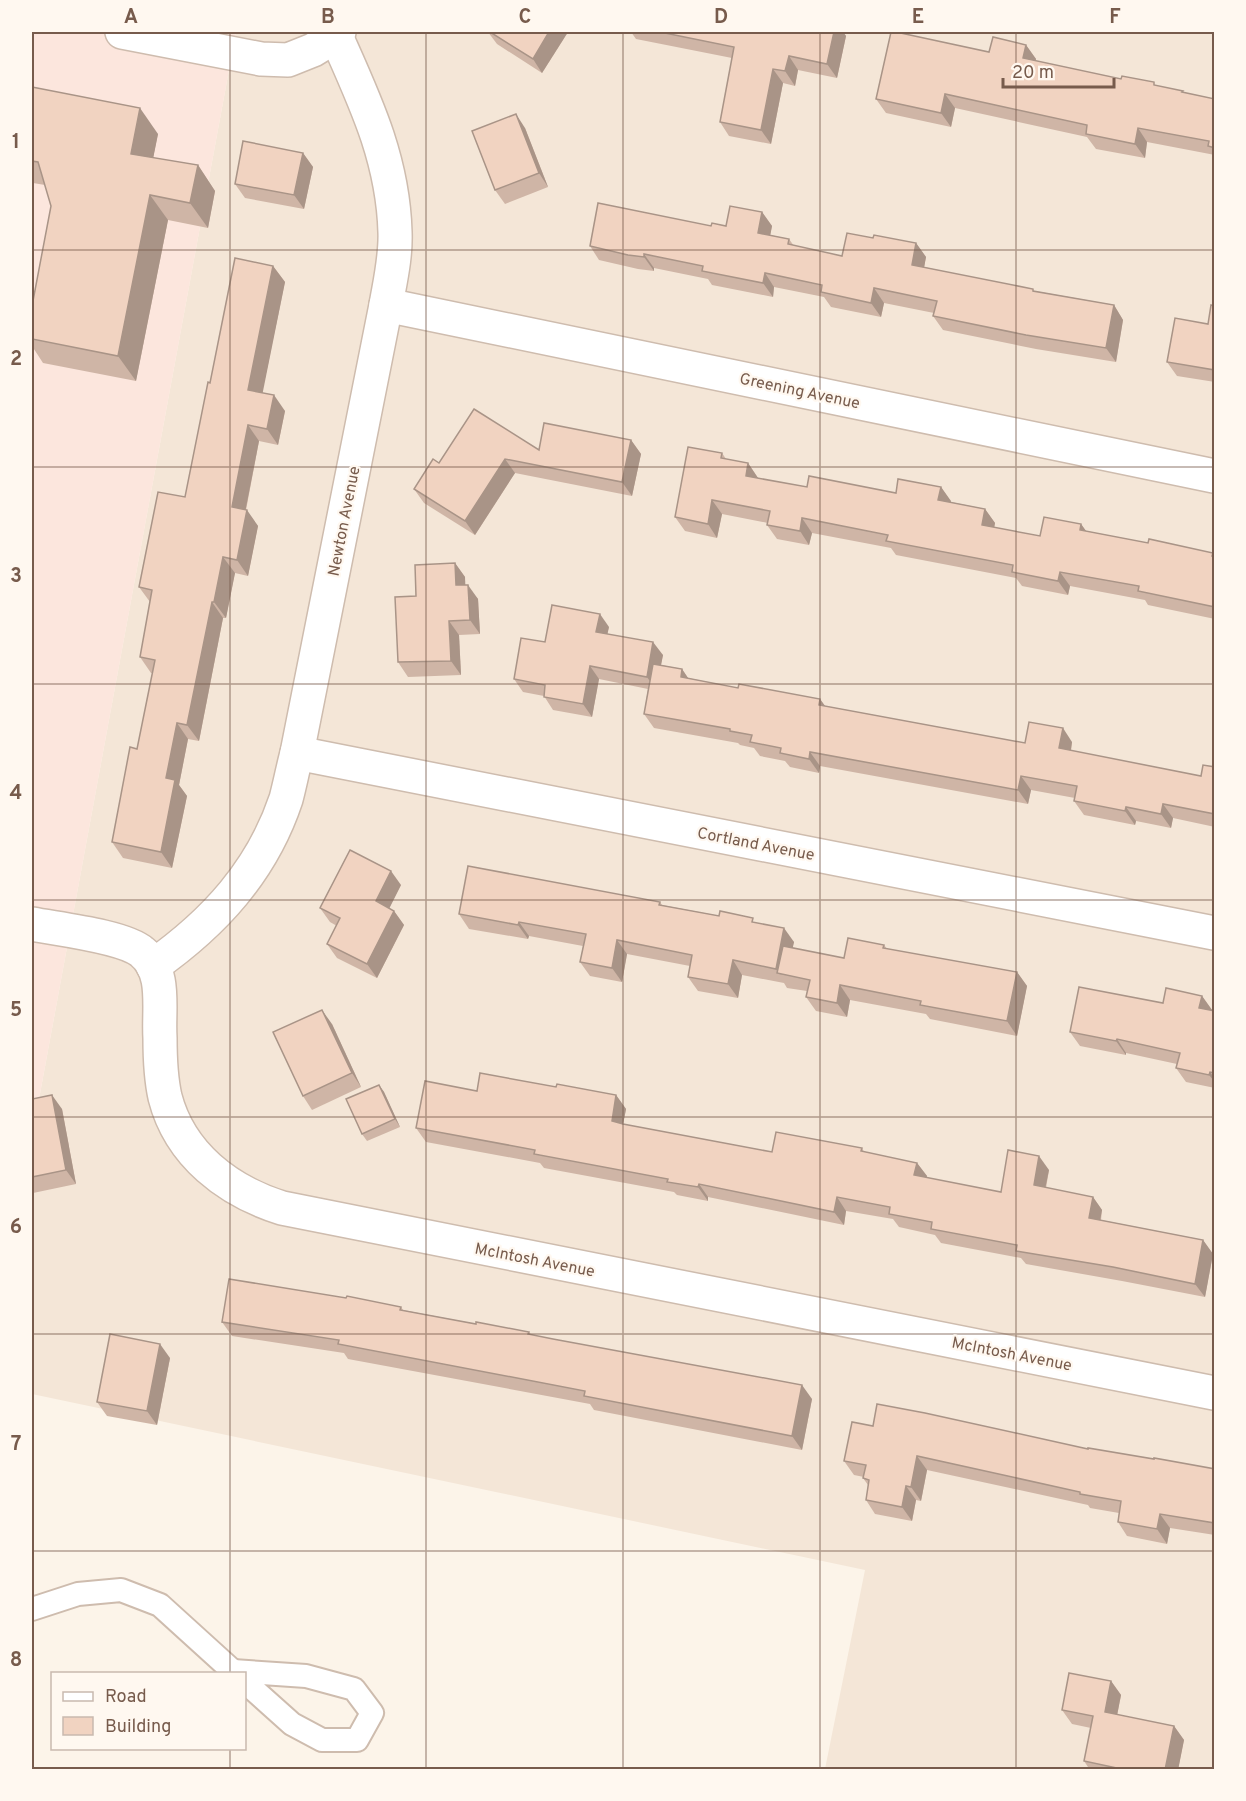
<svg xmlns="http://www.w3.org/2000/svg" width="1246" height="1801" viewBox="0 0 1246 1801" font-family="Overpass,sans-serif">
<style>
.residential{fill:#f4e6d7}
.commercial{fill:#fce6dd}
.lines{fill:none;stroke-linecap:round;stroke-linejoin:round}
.service-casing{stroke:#cebcae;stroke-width:26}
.minor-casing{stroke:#cebcae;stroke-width:36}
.service{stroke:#fff;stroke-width:22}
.minor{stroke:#fff;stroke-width:33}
.wall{fill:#cfb5a6}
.shaded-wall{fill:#a99487}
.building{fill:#f1d3c1;stroke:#a99487;stroke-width:1.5}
.grid{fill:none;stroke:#775b4c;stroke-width:1.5;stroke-opacity:0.55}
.labels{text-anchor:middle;stroke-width:4.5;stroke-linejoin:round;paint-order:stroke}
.street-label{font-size:16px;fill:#775b4c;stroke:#fff8f0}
.neatline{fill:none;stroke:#775b4c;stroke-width:2}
.grid-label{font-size:20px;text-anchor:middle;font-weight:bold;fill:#775b4c}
</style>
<rect width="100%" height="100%" fill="#fcf4e9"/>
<path class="residential" d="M 236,32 L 1214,32 L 1214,1769 L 825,1769 L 865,1570 L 32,1394 L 32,1137 Z"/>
<path class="commercial" d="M 32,32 L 236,32 L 32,1137 Z"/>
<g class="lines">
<defs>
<g id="service">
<path d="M 32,1609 L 78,1594 L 121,1590 L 160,1605 L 236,1674"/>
<path d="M 233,1671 L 306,1676 L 354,1689 L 372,1713 L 357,1740 L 322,1740 L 292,1724 L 244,1681"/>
</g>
<g id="minor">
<path d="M 122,32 L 261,59 L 288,60 L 313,50 L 336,36 L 339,32"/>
<path d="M 386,305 L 1214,476"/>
<path d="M 297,753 L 1214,933"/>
<path d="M 32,924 C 57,929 123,936 142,952 C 167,972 158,1009 160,1038 C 160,1057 161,1079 165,1097 C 180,1155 228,1191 282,1208 L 1214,1393"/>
<path d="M 153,966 C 214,923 262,871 286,799 C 290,784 293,768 297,753 L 386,305 C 390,282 396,257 395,232 C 393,159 365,101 336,36"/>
</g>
</defs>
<use href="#service" class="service-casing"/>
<use href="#minor" class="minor-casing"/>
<use href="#service" class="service"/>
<use href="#minor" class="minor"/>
</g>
<g class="wall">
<path d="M 488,32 L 568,32 L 542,73 L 497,44 Z"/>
<path d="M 631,32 L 843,32 L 846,36 L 837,78 L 798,70 L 795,86 L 783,83 L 771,144 L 729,136 L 720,122 L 732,58 L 636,39 Z"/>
<path d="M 1026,45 L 1036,59 L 1035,61 L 1215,99 L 1215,155 L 1147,142 L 1145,158 L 1096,149 L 1087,137 L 955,108 L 951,127 L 886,113 L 876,99 L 989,52 Z"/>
<path d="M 32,87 L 158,134 L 153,158 L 198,165 L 215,191 L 208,228 L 168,220 L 136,381 L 43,363 L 32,346 L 32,306 L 51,206 L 45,185 L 33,183 L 32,181 Z"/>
<path d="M 525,128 L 548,187 L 505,204 L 495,190 Z"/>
<path d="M 303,153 L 313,167 L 304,209 L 245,198 L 235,184 Z"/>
<path d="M 762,212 L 772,226 L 770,235 L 789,239 L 794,246 L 842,256 L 873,238 L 916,243 L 926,257 L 924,267 L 1035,291 L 1114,305 L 1123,320 L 1116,362 L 1036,349 L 943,330 L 933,316 L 934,313 L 884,303 L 881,317 L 831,307 L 824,297 L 774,287 L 773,297 L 712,285 L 708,279 L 654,268 L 654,271 L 638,269 L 599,260 L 590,246 L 711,226 L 726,226 Z"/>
<path d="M 273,266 L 285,282 L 262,393 L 285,411 L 278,445 L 259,441 L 246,510 L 258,526 L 248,576 L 235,573 L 226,618 L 223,618 L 199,741 L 188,739 L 179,785 L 187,796 L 172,868 L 123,858 L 112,842 L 137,749 L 153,673 L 151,673 L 140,657 L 150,602 L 139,587 L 185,497 L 210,383 Z"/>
<path d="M 1215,306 L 1215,382 L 1177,376 L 1167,362 L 1208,324 Z"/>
<path d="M 631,440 L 641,454 L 632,496 L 515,473 L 475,535 L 424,503 L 414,489 L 439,463 L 539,450 Z"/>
<path d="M 722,453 L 726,459 L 748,463 L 758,478 L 807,487 L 896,493 L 941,487 L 951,502 L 985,509 L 995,523 L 994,528 L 1040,536 L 1081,524 L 1086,531 L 1148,543 L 1213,553 L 1215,556 L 1215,619 L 1148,605 L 1145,600 L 1070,586 L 1068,595 L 1022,586 L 1016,578 L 896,555 L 891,548 L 812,533 L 809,545 L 777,539 L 767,525 L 768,523 L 722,514 L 717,538 L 685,531 L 675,517 Z"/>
<path d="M 455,563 L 465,577 L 465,585 L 478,599 L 480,634 L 459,635 L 461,675 L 408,677 L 398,662 L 416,596 Z"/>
<path d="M 609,627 L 607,634 L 663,655 L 661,665 L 682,669 L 688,678 L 738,688 L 820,699 L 825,706 L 1025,743 L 1072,742 L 1071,751 L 1201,776 L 1215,767 L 1215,827 L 1173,818 L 1171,828 L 1136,821 L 1135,825 L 1084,815 L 1074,801 L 1075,798 L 1031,790 L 1028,804 L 820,766 L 819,773 L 790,767 L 785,761 L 760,756 L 754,748 L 740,745 L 738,743 L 654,728 L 644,714 L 648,689 L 599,679 L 592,717 L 553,710 L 544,696 L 523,692 L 514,679 L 545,642 Z"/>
<path d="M 401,885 L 389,908 L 394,911 L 404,925 L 377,978 L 337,958 L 327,944 L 337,926 L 330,922 L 320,908 Z"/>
<path d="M 660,902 L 662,905 L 757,923 L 794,942 L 792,948 L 844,958 L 884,945 L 887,949 L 1017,972 L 1027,986 L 1017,1036 L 930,1019 L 926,1014 L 850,1000 L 847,1017 L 816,1011 L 806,997 L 807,991 L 787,988 L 784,983 L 742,975 L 738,998 L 698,991 L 688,977 L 690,966 L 627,954 L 622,982 L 590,976 L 580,962 L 583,946 L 529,936 L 528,939 L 469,929 L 459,914 Z"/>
<path d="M 1202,996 L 1212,1010 L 1215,1011 L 1215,1088 L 1186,1082 L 1176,1068 L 1177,1064 L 1126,1053 L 1126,1055 L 1080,1046 L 1070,1032 L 1163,1003 Z"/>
<path d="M 332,1024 L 361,1087 L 312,1110 L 303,1096 Z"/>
<path d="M 379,1085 L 384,1092 L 400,1127 L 367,1141 L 362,1134 Z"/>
<path d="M 556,1087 L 616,1095 L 626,1109 L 623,1124 L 772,1152 L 862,1148 L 864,1152 L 917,1163 L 927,1176 L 926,1178 L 1001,1192 L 1049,1170 L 1046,1188 L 1093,1197 L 1102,1210 L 1101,1220 L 1203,1240 L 1213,1254 L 1205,1297 L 1122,1281 L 1026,1264 L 1021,1258 L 941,1243 L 935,1235 L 899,1227 L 893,1219 L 846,1211 L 844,1225 L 708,1197 L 708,1201 L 677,1195 L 674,1192 L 544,1168 L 540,1163 L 426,1142 L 416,1128 L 477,1091 Z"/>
<path d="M 32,1099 L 62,1109 L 76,1184 L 33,1193 L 32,1191 Z"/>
<path d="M 401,1307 L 403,1310 L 476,1324 L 529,1332 L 531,1335 L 812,1399 L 802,1450 L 594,1410 L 590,1404 L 348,1359 L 344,1353 L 232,1336 L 222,1322 Z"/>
<path d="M 170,1358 L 157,1425 L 107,1416 L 97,1402 Z"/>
<path d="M 873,1426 L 1088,1449 L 1215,1469 L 1215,1535 L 1170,1528 L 1167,1544 L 1127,1536 L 1118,1522 L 1119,1513 L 1090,1508 L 1088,1505 L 927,1470 L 921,1501 L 916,1500 L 912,1521 L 875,1514 L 866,1500 L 868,1485 L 863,1478 L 864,1477 L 854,1475 L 844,1461 Z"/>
<path d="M 1111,1681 L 1121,1695 L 1117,1715 L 1174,1726 L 1184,1740 L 1178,1770 L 1090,1770 L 1084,1761 L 1091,1728 L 1072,1724 L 1062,1710 Z"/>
</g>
<g class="shaded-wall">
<path d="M 549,32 L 568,32 L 542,73 L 533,59 Z"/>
<path d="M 834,32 L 843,32 L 846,36 L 837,78 L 827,64 Z"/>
<path d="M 1026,45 L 1036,59 L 1033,72 L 1023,58 Z"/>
<path d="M 789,56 L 798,70 L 795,86 L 785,71 Z"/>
<path d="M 773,69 L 783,83 L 771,144 L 761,130 Z"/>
<path d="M 945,94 L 955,108 L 951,127 L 941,113 Z"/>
<path d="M 140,108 L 158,134 L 149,179 L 131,154 Z"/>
<path d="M 516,114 L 525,128 L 548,187 L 539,173 Z"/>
<path d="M 1138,128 L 1147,142 L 1145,158 L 1135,144 Z"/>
<path d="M 303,153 L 313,167 L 304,209 L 294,195 Z"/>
<path d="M 198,165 L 215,191 L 208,228 L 190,203 Z"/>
<path d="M 150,195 L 168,220 L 136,381 L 118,356 Z"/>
<path d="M 762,212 L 772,226 L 768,247 L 758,233 Z"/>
<path d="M 916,243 L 926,257 L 922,279 L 912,265 Z"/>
<path d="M 644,254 L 654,268 L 654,271 L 644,257 Z"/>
<path d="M 273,266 L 285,282 L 260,406 L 248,390 Z"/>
<path d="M 765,273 L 774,287 L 773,297 L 763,283 Z"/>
<path d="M 874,288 L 884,303 L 881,317 L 871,303 Z"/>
<path d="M 1114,305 L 1123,320 L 1116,362 L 1106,348 Z"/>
<path d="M 274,395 L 285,411 L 278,445 L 267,429 Z"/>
<path d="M 248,425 L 259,441 L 243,523 L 232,507 Z"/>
<path d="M 631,440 L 641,454 L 632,496 L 622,482 Z"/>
<path d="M 505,459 L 515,473 L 475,535 L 465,521 Z"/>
<path d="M 748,463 L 758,478 L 756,490 L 746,476 Z"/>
<path d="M 941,487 L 951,501 L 948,514 L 938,500 Z"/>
<path d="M 712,500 L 722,514 L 717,538 L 708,524 Z"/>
<path d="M 985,509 L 995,523 L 992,539 L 982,525 Z"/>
<path d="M 247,510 L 258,526 L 248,576 L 237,560 Z"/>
<path d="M 802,518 L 812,533 L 809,545 L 800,531 Z"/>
<path d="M 1081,524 L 1091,538 L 1080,530 Z"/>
<path d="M 223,557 L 235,573 L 226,618 L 214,602 Z"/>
<path d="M 455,563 L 465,577 L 466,599 L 456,585 Z"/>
<path d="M 1060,572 L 1070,586 L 1068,595 L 1058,581 Z"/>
<path d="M 468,585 L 478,599 L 480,634 L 470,620 Z"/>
<path d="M 212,602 L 223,618 L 199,741 L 187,725 Z"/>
<path d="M 600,614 L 609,627 L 605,645 L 596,632 Z"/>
<path d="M 449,621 L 459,635 L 461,675 L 451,661 Z"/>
<path d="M 653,642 L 663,655 L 656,690 L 647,677 Z"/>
<path d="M 590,666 L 599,679 L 592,717 L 583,704 Z"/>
<path d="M 682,669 L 692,684 L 681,677 Z"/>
<path d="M 820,699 L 830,713 L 819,705 Z"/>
<path d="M 177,723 L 188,739 L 179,785 L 187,796 L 172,868 L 161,852 L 166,778 Z"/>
<path d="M 1063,728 L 1072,742 L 1069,762 L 1059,748 Z"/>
<path d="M 810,752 L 820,766 L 819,773 L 809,759 Z"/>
<path d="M 1021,776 L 1031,790 L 1028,804 L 1018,790 Z"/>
<path d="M 1163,804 L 1173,818 L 1171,828 L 1161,814 Z"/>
<path d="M 1126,807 L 1136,821 L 1135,825 L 1125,811 Z"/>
<path d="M 391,871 L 401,885 L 386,915 L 376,901 Z"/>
<path d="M 394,911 L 404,925 L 377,978 L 367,964 Z"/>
<path d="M 519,922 L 529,936 L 528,939 L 518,925 Z"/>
<path d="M 784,928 L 794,942 L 787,975 L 779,974 L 776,969 Z"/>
<path d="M 617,940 L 627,954 L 622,982 L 612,968 Z"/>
<path d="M 733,960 L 742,975 L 738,998 L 728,984 Z"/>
<path d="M 1017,972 L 1027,986 L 1017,1036 L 1007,1021 Z"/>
<path d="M 840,985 L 850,1000 L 847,1017 L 837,1003 Z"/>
<path d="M 1202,996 L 1212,1010 L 1209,1022 L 1199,1008 Z"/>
<path d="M 322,1010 L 332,1024 L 361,1087 L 352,1073 Z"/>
<path d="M 1117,1039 L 1126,1053 L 1126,1055 L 1116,1041 Z"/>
<path d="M 1210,1072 L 1215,1079 L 1215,1082 L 1209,1075 Z"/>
<path d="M 379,1085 L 384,1092 L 400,1127 L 395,1119 Z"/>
<path d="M 52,1095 L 62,1109 L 76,1184 L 66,1170 Z"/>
<path d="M 616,1095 L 626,1109 L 621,1135 L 612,1121 Z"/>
<path d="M 1039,1156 L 1049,1170 L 1043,1199 L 1034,1185 Z"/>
<path d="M 917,1163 L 927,1176 L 924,1189 L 914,1175 Z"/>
<path d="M 699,1184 L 708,1197 L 708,1201 L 698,1187 Z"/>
<path d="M 837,1197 L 846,1211 L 844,1225 L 834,1212 Z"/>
<path d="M 1093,1197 L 1102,1210 L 1098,1232 L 1089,1218 Z"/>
<path d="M 1203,1240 L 1213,1254 L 1205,1297 L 1195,1284 Z"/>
<path d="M 160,1344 L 170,1358 L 157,1425 L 147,1411 Z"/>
<path d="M 802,1385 L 812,1399 L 802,1450 L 792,1436 Z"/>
<path d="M 917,1456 L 927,1470 L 921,1501 L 911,1487 Z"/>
<path d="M 906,1486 L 916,1500 L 912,1521 L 902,1507 Z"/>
<path d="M 1160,1514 L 1170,1528 L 1167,1544 L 1157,1529 Z"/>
<path d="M 1111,1681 L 1121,1695 L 1115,1726 L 1105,1712 Z"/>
<path d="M 1174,1726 L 1184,1740 L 1178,1770 L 1165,1770 Z"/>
</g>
<g class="building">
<path d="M 490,32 L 549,32 L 533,59 Z"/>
<path d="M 660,32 L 834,32 L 827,64 L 789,56 L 785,71 L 773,69 L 761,130 L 720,122 L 734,47 Z"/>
<path d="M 891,32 L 896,32 L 989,52 L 993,37 L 1026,45 L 1023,58 L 1121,79 L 1122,76 L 1154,82 L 1154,85 L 1183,91 L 1182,92 L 1215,99 L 1215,148 L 1208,146 L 1209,141 L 1138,128 L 1135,144 L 1086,134 L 1087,125 L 945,94 L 941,113 L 876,99 Z"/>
<path d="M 32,87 L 140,108 L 131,154 L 198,165 L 190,203 L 150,195 L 118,356 L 32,339 L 32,306 L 51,206 L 38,162 L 32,161 Z"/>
<path d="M 516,114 L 539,173 L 495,190 L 472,131 Z"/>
<path d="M 243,141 L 303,153 L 294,195 L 235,184 Z"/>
<path d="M 598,203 L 711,226 L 712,223 L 726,226 L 730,206 L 762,212 L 758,233 L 789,239 L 788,244 L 842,256 L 847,233 L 873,238 L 874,235 L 916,243 L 912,265 L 1033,289 L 1033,291 L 1114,305 L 1106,348 L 1026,335 L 933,316 L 937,301 L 874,288 L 871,303 L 821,292 L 822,285 L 765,273 L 763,283 L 702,271 L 703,266 L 644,254 L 644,257 L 628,255 L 590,246 Z"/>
<path d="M 235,258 L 273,266 L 248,390 L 274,395 L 267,429 L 248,425 L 232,507 L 247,510 L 237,560 L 223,557 L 214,602 L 212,602 L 187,725 L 177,723 L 166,778 L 175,780 L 161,852 L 112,842 L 130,747 L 137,749 L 155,660 L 140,657 L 152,590 L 139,587 L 158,492 L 185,497 L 208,382 L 210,383 Z"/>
<path d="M 1211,305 L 1215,306 L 1215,370 L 1167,362 L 1175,318 L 1208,324 Z"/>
<path d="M 474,409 L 539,450 L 544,423 L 631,440 L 622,482 L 505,459 L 465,521 L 414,489 L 433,459 L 439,463 Z"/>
<path d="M 688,447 L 722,453 L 721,458 L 748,463 L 746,476 L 807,487 L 809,476 L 896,493 L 898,479 L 941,487 L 938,500 L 985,509 L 982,525 L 1040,536 L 1044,517 L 1081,524 L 1080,530 L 1148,543 L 1149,539 L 1213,553 L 1212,556 L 1215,557 L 1215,607 L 1138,591 L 1139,586 L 1060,572 L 1058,581 L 1012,572 L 1013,565 L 886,541 L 888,535 L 802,518 L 800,531 L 767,525 L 770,511 L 712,500 L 708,524 L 675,517 Z"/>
<path d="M 455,563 L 456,585 L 468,585 L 470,620 L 449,621 L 451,661 L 398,662 L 395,597 L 416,596 L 415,565 Z"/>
<path d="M 552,605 L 600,614 L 596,632 L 653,642 L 647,677 L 590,666 L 583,704 L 544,697 L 545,685 L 514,679 L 521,638 L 545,642 Z"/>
<path d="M 653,664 L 682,669 L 681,677 L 738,688 L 739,684 L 820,699 L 819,705 L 1025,743 L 1029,722 L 1063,728 L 1059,748 L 1201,776 L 1203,765 L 1215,767 L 1215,814 L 1163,804 L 1161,814 L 1126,807 L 1125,811 L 1074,801 L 1077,786 L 1021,776 L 1018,790 L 810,752 L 809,759 L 780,753 L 781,748 L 750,742 L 752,735 L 730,731 L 730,729 L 644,714 Z"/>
<path d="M 350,850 L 391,871 L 376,901 L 394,911 L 367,964 L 327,944 L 340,918 L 320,908 Z"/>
<path d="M 468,866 L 660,902 L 659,905 L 719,916 L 720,911 L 753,918 L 752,922 L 784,928 L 776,969 L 733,960 L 728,984 L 688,977 L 692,955 L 617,940 L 612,968 L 580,962 L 586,934 L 519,922 L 518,925 L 459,914 Z"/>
<path d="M 848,938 L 884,945 L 883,948 L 1017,972 L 1007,1021 L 920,1005 L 921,1001 L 840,985 L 837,1003 L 806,997 L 810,980 L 777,973 L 783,946 L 844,958 Z"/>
<path d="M 1079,987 L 1163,1003 L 1166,988 L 1202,996 L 1199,1008 L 1215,1011 L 1215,1073 L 1210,1072 L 1209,1075 L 1176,1068 L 1180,1053 L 1117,1039 L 1116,1041 L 1070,1032 Z"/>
<path d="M 322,1010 L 352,1073 L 303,1096 L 273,1032 Z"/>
<path d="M 480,1073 L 556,1087 L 557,1084 L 616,1095 L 612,1121 L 623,1124 L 772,1152 L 776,1132 L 862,1148 L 861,1151 L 917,1163 L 914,1175 L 1001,1192 L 1008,1150 L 1039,1156 L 1034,1185 L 1093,1197 L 1089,1218 L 1203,1240 L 1195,1284 L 1113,1267 L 1016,1251 L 1017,1245 L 931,1229 L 932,1222 L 889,1214 L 890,1207 L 837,1197 L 834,1212 L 699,1184 L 698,1187 L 667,1182 L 668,1179 L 534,1154 L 535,1150 L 416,1128 L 425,1081 L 477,1091 Z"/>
<path d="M 379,1085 L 395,1119 L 362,1134 L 346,1099 Z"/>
<path d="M 52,1095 L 66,1170 L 32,1177 L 32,1099 Z"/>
<path d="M 229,1279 L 346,1298 L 347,1296 L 401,1307 L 400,1310 L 476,1324 L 476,1322 L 529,1332 L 528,1334 L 553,1339 L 802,1385 L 792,1436 L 584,1396 L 585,1391 L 338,1344 L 339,1340 L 222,1322 Z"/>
<path d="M 110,1334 L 160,1344 L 147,1411 L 97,1402 Z"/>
<path d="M 877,1404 L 925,1413 L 1088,1449 L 1088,1448 L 1154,1459 L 1154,1458 L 1215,1469 L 1215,1523 L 1160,1514 L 1157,1529 L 1118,1522 L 1121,1501 L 1080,1494 L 1080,1492 L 917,1456 L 911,1487 L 906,1486 L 902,1507 L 866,1500 L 869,1480 L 863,1478 L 866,1465 L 844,1461 L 852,1422 L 873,1426 Z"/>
<path d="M 1069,1673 L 1111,1681 L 1105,1712 L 1174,1726 L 1165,1770 L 1126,1770 L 1084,1761 L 1093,1716 L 1062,1710 Z"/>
</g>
<path class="grid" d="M 230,32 L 230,1674M 426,32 L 426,1770M 623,32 L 623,1770M 820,32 L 820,1770M 1016,32 L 1016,1770M 32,250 L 1214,250M 32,467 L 1214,467M 32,684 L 1214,684M 32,900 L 1214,900M 32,1117 L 1214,1117M 32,1334 L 1214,1334M 32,1551 L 1214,1551M 230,1748 L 230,1770"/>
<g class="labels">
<g class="street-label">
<text transform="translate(800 390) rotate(12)" y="6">Greening Avenue</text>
<text transform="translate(343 521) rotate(-79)" y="6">Newton Avenue</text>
<text transform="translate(756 843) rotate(11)" y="6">Cortland Avenue</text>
<text transform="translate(535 1259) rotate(11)" y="6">McIntosh Avenue</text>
<text transform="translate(1012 1353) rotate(11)" y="6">McIntosh Avenue</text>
</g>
</g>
<rect width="1246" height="1801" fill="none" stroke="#fff8f0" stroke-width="66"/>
<rect x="51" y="1672" width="195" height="78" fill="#fff8f0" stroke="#c9b9ae" stroke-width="1.5"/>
<rect x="63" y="1692" width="30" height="9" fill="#ffffff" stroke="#c9b9ae" stroke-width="1.5"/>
<text x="105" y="1702" font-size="18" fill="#775b4c">Road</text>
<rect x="63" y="1717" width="30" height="18" fill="#f1d3c1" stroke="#c9b9ae" stroke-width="1.5"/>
<text x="105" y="1732" font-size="18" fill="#775b4c">Building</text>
<path d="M1003 78v9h111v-9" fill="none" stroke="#775b4c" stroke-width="3"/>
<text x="1012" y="78" font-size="18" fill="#775b4c" stroke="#fff8f0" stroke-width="4.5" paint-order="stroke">20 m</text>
<rect x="33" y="33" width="1180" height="1735" class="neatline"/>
<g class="grid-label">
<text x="131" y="23">A</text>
<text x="328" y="23">B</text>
<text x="525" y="23">C</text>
<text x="721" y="23">D</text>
<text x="918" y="23">E</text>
<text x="1115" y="23">F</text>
<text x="16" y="148">1</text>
<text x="16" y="365">2</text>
<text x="16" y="582">3</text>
<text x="16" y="799">4</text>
<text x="16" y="1016">5</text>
<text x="16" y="1233">6</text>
<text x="16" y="1450">7</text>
<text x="16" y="1666">8</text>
</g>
</svg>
